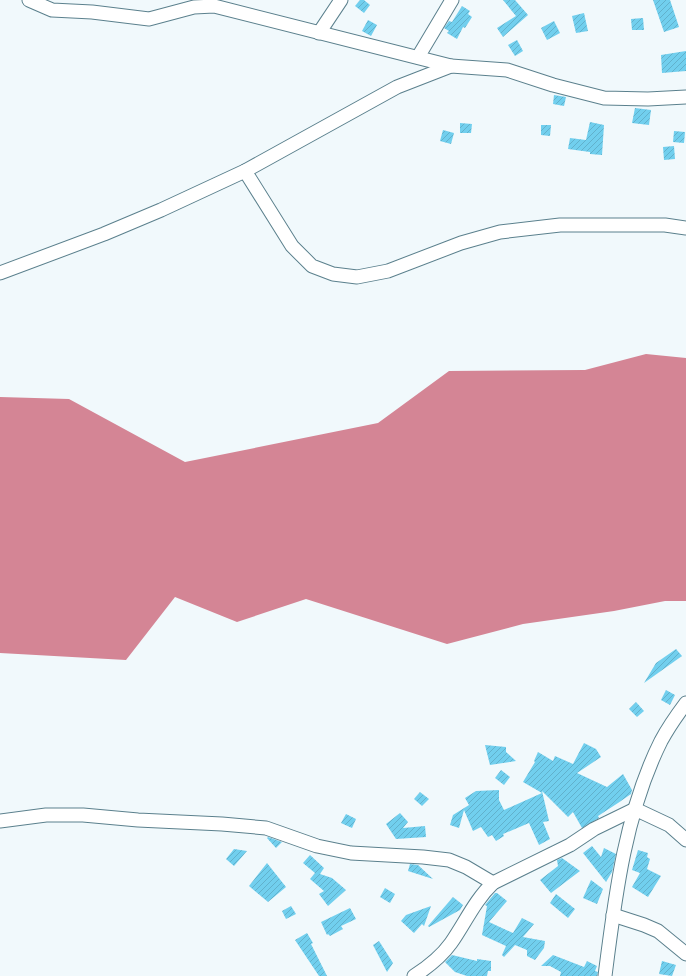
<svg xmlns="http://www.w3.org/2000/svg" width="686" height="976" viewBox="0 0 686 976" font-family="Montserrat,sans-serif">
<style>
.water{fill:#d48595}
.building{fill:url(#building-hatch)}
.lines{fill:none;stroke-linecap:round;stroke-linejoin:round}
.minor-casing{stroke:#5b808d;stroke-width:15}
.minor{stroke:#fff;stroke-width:13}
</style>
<defs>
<pattern id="building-hatch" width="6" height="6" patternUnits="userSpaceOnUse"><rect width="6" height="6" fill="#71cfee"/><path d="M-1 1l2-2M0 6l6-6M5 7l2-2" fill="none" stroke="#61b1cc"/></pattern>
</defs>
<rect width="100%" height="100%" fill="#f1f9fc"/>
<path class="water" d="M 646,354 L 686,358 L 686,601 L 665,601 L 614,611 L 523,624 L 447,644 L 306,599 L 237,622 L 175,597 L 126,660 L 0,653 L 0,397 L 69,399 L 185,462 L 378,423 L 449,371 L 585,370 Z"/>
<g class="building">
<path d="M 360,0 L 364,0 L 370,5 L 364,13 L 355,6 Z"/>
<path d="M 503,0 L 515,0 L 528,15 L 503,37 L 497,28 L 516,16 Z"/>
<path d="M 653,0 L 670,0 L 679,27 L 664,32 Z"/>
<path d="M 462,6 L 470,11 L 468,14 L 472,17 L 465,28 L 463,27 L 457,39 L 447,33 L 449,31 L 444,28 L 449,21 L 452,22 Z"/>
<path d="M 584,13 L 588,31 L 576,33 L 572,16 Z"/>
<path d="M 643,18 L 644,30 L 632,30 L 631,19 Z"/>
<path d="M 368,20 L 377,25 L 371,36 L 362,31 Z"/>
<path d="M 554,21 L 560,33 L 547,40 L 541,28 Z"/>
<path d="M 517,40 L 523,51 L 515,56 L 508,45 Z"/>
<path d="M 686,51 L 686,71 L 662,73 L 661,55 Z"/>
<path d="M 554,95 L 566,97 L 564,106 L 553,104 Z"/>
<path d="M 635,108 L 651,110 L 649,125 L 632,123 Z"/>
<path d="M 590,122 L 604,125 L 602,155 L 590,154 L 590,152 L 568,149 L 570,138 L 586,140 Z"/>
<path d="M 460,123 L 472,124 L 471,133 L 460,133 Z"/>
<path d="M 541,125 L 551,125 L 550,136 L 541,135 Z"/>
<path d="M 443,130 L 454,133 L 451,144 L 440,141 Z"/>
<path d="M 674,131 L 685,132 L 684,143 L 673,142 Z"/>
<path d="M 674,146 L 675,159 L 664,160 L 663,147 Z"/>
<path d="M 676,649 L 682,656 L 644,683 L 656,663 Z"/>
<path d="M 666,690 L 675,695 L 670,705 L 661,700 Z"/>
<path d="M 636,702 L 644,711 L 637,717 L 629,709 Z"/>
<path d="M 584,743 L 596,749 L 601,757 L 577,773 L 607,787 L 623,774 L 632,790 L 631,794 L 618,803 L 598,816 L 599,818 L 582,828 L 573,812 L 568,817 L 542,791 L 549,821 L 543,822 L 550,839 L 539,845 L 529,823 L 503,834 L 504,836 L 496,841 L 492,835 L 488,837 L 481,827 L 473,831 L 464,810 L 459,828 L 450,825 L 453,815 L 469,805 L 465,798 L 476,791 L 499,790 L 499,800 L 504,810 L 542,793 L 523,782 L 535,762 L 534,761 L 538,752 L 553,761 L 555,756 L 573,764 Z"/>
<path d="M 485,745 L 506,747 L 506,752 L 516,761 L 490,765 Z"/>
<path d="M 501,770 L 510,777 L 504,785 L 495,778 Z"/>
<path d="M 420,792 L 429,799 L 422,806 L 414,799 Z"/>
<path d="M 400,813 L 408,822 L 403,828 L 425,826 L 426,837 L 396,839 L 386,824 Z"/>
<path d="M 346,814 L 356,819 L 352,828 L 341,823 Z"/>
<path d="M 268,837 L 282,842 L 276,848 L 267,838 Z"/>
<path d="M 592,846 L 601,857 L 604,848 L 616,854 L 612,872 L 606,882 L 583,853 Z"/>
<path d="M 234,849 L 247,851 L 234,866 L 226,859 Z"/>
<path d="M 638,850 L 648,853 L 647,857 L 650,859 L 647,869 L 661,876 L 648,897 L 632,887 L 640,873 L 632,870 Z"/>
<path d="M 310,855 L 324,868 L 320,874 L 332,878 L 346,890 L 328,906 L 319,894 L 324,891 L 310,879 L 315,873 L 303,863 Z"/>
<path d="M 562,858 L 580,871 L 551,893 L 540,880 L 558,866 L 557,860 Z"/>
<path d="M 267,863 L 286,887 L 268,902 L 249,886 Z"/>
<path d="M 410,864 L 418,865 L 433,879 L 408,871 Z"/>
<path d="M 591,880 L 603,889 L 597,904 L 583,898 Z"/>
<path d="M 385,888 L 395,894 L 390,903 L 380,897 Z"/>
<path d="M 495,893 L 497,893 L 507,901 L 489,922 L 513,933 L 522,918 L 534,924 L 523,937 L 545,941 L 544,948 L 535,960 L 527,956 L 527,950 L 515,945 L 504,957 L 502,955 L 506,946 L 482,935 L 487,906 L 485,905 Z"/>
<path d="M 556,894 L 575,909 L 568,918 L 550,903 Z"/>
<path d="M 453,897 L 463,905 L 460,910 L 429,927 L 428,926 Z"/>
<path d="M 291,906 L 296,914 L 286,919 L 282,911 Z"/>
<path d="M 431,906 L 424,926 L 422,924 L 414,933 L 401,921 L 406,915 Z"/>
<path d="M 350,908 L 356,919 L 341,926 L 343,929 L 330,936 L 328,934 L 327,935 L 321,922 Z"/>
<path d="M 307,933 L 313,943 L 311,944 L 327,976 L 319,976 L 295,940 Z"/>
<path d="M 379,941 L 393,963 L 387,972 L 373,945 Z"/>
<path d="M 452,955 L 477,961 L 477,959 L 491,961 L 491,971 L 488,971 L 487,976 L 467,976 L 455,972 L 445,962 Z"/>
<path d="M 553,955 L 584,967 L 587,961 L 597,966 L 595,971 L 598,972 L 597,976 L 560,976 L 561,972 L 550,966 L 541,966 Z"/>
<path d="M 662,961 L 676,965 L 672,976 L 659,974 Z"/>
</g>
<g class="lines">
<defs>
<g id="minor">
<path d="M 29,0 L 52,10 L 92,12 L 149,19 L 194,7 L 214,6 L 451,66"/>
<path d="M 319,33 L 341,0"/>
<path d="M 418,57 L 452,0"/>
<path d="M 245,171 L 292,246 L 312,266 L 333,274 L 357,277 L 388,271 L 461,243 L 500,232 L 560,225 L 665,225 L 686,228"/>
<path d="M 0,273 L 104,234 L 161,210 L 245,171 L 397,87 L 451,66 L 507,70 L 553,85 L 604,98 L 648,99 L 686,97"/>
<path d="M 0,821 L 46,815 L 83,815 L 138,820 L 222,824 L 266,828 L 317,846 L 351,853 L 423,857 L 449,860 L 466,867 L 493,883"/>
<path d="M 613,915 L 644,925 L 658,931 L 686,954"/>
<path d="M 414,976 C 428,967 441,957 451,943 C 465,923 475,900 493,883 L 570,845 L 594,829 L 635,809 L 669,825 L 686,840"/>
<path d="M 605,976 C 615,897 625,813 661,741 C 668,728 677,715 686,703"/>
</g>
</defs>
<use href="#minor" class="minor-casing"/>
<use href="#minor" class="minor"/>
</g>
</svg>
